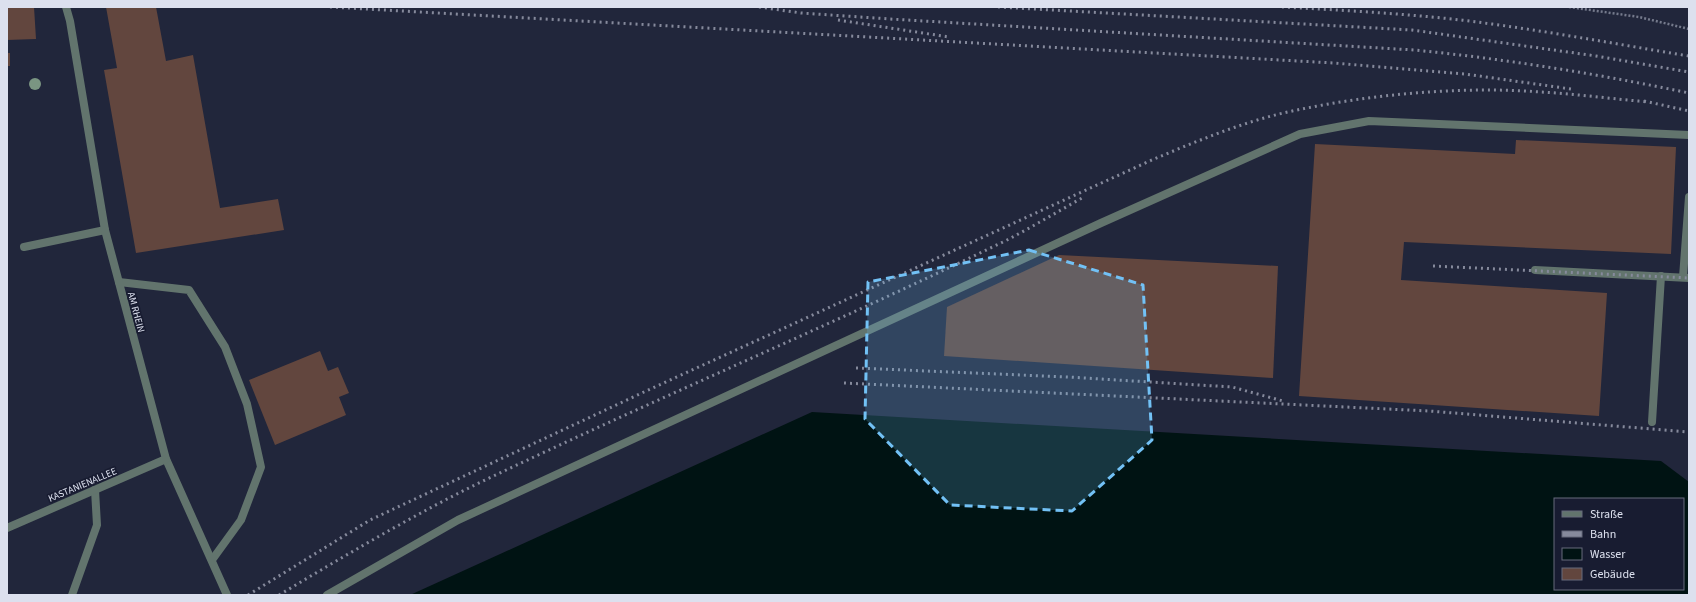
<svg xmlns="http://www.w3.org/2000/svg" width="1696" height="602" viewBox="0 0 1696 602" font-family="'Source Sans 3',sans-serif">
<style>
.water{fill:#001313;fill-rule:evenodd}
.building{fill:#62463e}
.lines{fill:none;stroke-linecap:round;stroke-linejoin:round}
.path{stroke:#757a8c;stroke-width:2.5;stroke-dasharray:2 2;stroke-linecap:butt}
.lane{stroke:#62746d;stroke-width:8}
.street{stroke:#62746d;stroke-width:8}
.rail{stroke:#868a9c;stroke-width:3;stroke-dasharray:2 4;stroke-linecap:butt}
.tree{fill:#7a9582}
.marked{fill:#72c1f5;fill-opacity:0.2;stroke:#72c1f5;stroke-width:3;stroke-dasharray:8 5;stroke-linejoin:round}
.labels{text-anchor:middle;stroke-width:3.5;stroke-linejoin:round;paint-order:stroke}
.street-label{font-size:10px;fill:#dce0ee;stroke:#181c31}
</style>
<rect width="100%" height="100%" fill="#21263b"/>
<path class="water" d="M 812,412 L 1661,461 L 1689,482 L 1689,595 L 410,595 ZM 1555,499 L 1683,499 L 1683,589 L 1555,589 Z"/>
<g class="building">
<path d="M 7,7 L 34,7 L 36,39 L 7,40 Z"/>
<path d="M 106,7 L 156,7 L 166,61 L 193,55 L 220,208 L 278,199 L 284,230 L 136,253 L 104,70 L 117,68 Z"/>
<rect x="7" y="53" width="3" height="13"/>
<path d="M 1516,140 L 1676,147 L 1671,254 L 1404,242 L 1401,280 L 1607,293 L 1599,416 L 1299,396 L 1315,144 L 1515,154 Z"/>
<path d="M 1059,255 L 1278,266 L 1273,378 L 944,356 L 947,307 Z"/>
<path d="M 320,351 L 328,371 L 338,367 L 349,393 L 339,397 L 346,415 L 275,445 L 249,380 Z"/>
</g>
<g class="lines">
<path class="path" d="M 1569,7 L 1639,17 L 1689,29"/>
<g class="lane">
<path d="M 24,247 L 105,230"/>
<path d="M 1535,270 L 1689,278"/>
<path d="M 1683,277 L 1689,197"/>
<path d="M 119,282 L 189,290 L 225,347 L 247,404 L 261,467 L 241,520 L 212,560"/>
<path d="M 1652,422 L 1661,276"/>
<path d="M 72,595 L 97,525 L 95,490"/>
<path d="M 327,595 L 458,520 L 1101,223 L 1300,134 L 1369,121 L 1689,135"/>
</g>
<g class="street">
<path d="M 66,7 L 70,21 L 105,230 L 166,459 L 227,595"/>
<path d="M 7,528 L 166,459"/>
</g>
<g class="rail">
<path d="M 330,7 L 1334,63 L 1465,74 L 1571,89"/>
<path d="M 759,7 L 801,13 L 890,19 L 1414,50 C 1506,59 1598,74 1689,93"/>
<path d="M 998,7 L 1412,30 L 1596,56 L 1689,72"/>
<path d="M 1282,7 C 1338,10 1395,13 1452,19 C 1531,28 1610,43 1689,56"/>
<path d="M 838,20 L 949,37"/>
<path d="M 1644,101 L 1689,111"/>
<path d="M 1433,266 L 1689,278"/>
<path d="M 856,368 L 1068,377 L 1232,387 L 1283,401"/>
<path d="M 844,383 L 1429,411 L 1689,432"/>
<path d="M 248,595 L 370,520 L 644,392 L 1154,159 C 1200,140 1247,120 1297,110 C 1374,94 1462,86 1541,92 C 1577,94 1613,99 1649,102"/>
<path d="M 279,595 C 346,555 413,515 483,481 C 657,398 834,324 1007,240 C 1032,227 1057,212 1082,198"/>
</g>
</g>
<circle class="tree" cx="35" cy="84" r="6"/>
<path class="marked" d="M 1029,250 L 1143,285 L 1152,440 L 1072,511 L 950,505 L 865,419 L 868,282 Z"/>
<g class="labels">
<g class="street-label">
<text transform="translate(137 312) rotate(75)" y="4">AM RHEIN</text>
<text transform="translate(82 484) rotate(-23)" y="4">KASTANIENALLEE</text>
</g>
</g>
<rect width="1696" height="602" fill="none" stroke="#dce0ee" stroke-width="16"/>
<rect x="1554" y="498" width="130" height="92" fill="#181c31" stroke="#666a7d"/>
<rect x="1562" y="511" width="20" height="6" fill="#62746d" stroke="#666a7d"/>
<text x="1590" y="518" font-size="12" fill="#dce0ee">Straße</text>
<rect x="1562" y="531" width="20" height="6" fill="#868a9c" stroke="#666a7d"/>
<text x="1590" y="538" font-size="12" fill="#dce0ee">Bahn</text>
<rect x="1562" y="548" width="20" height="12" fill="#001313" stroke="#666a7d"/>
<text x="1590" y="558" font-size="12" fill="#dce0ee">Wasser</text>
<rect x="1562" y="568" width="20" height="12" fill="#62463e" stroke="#666a7d"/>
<text x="1590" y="578" font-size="12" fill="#dce0ee">Gebäude</text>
</svg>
